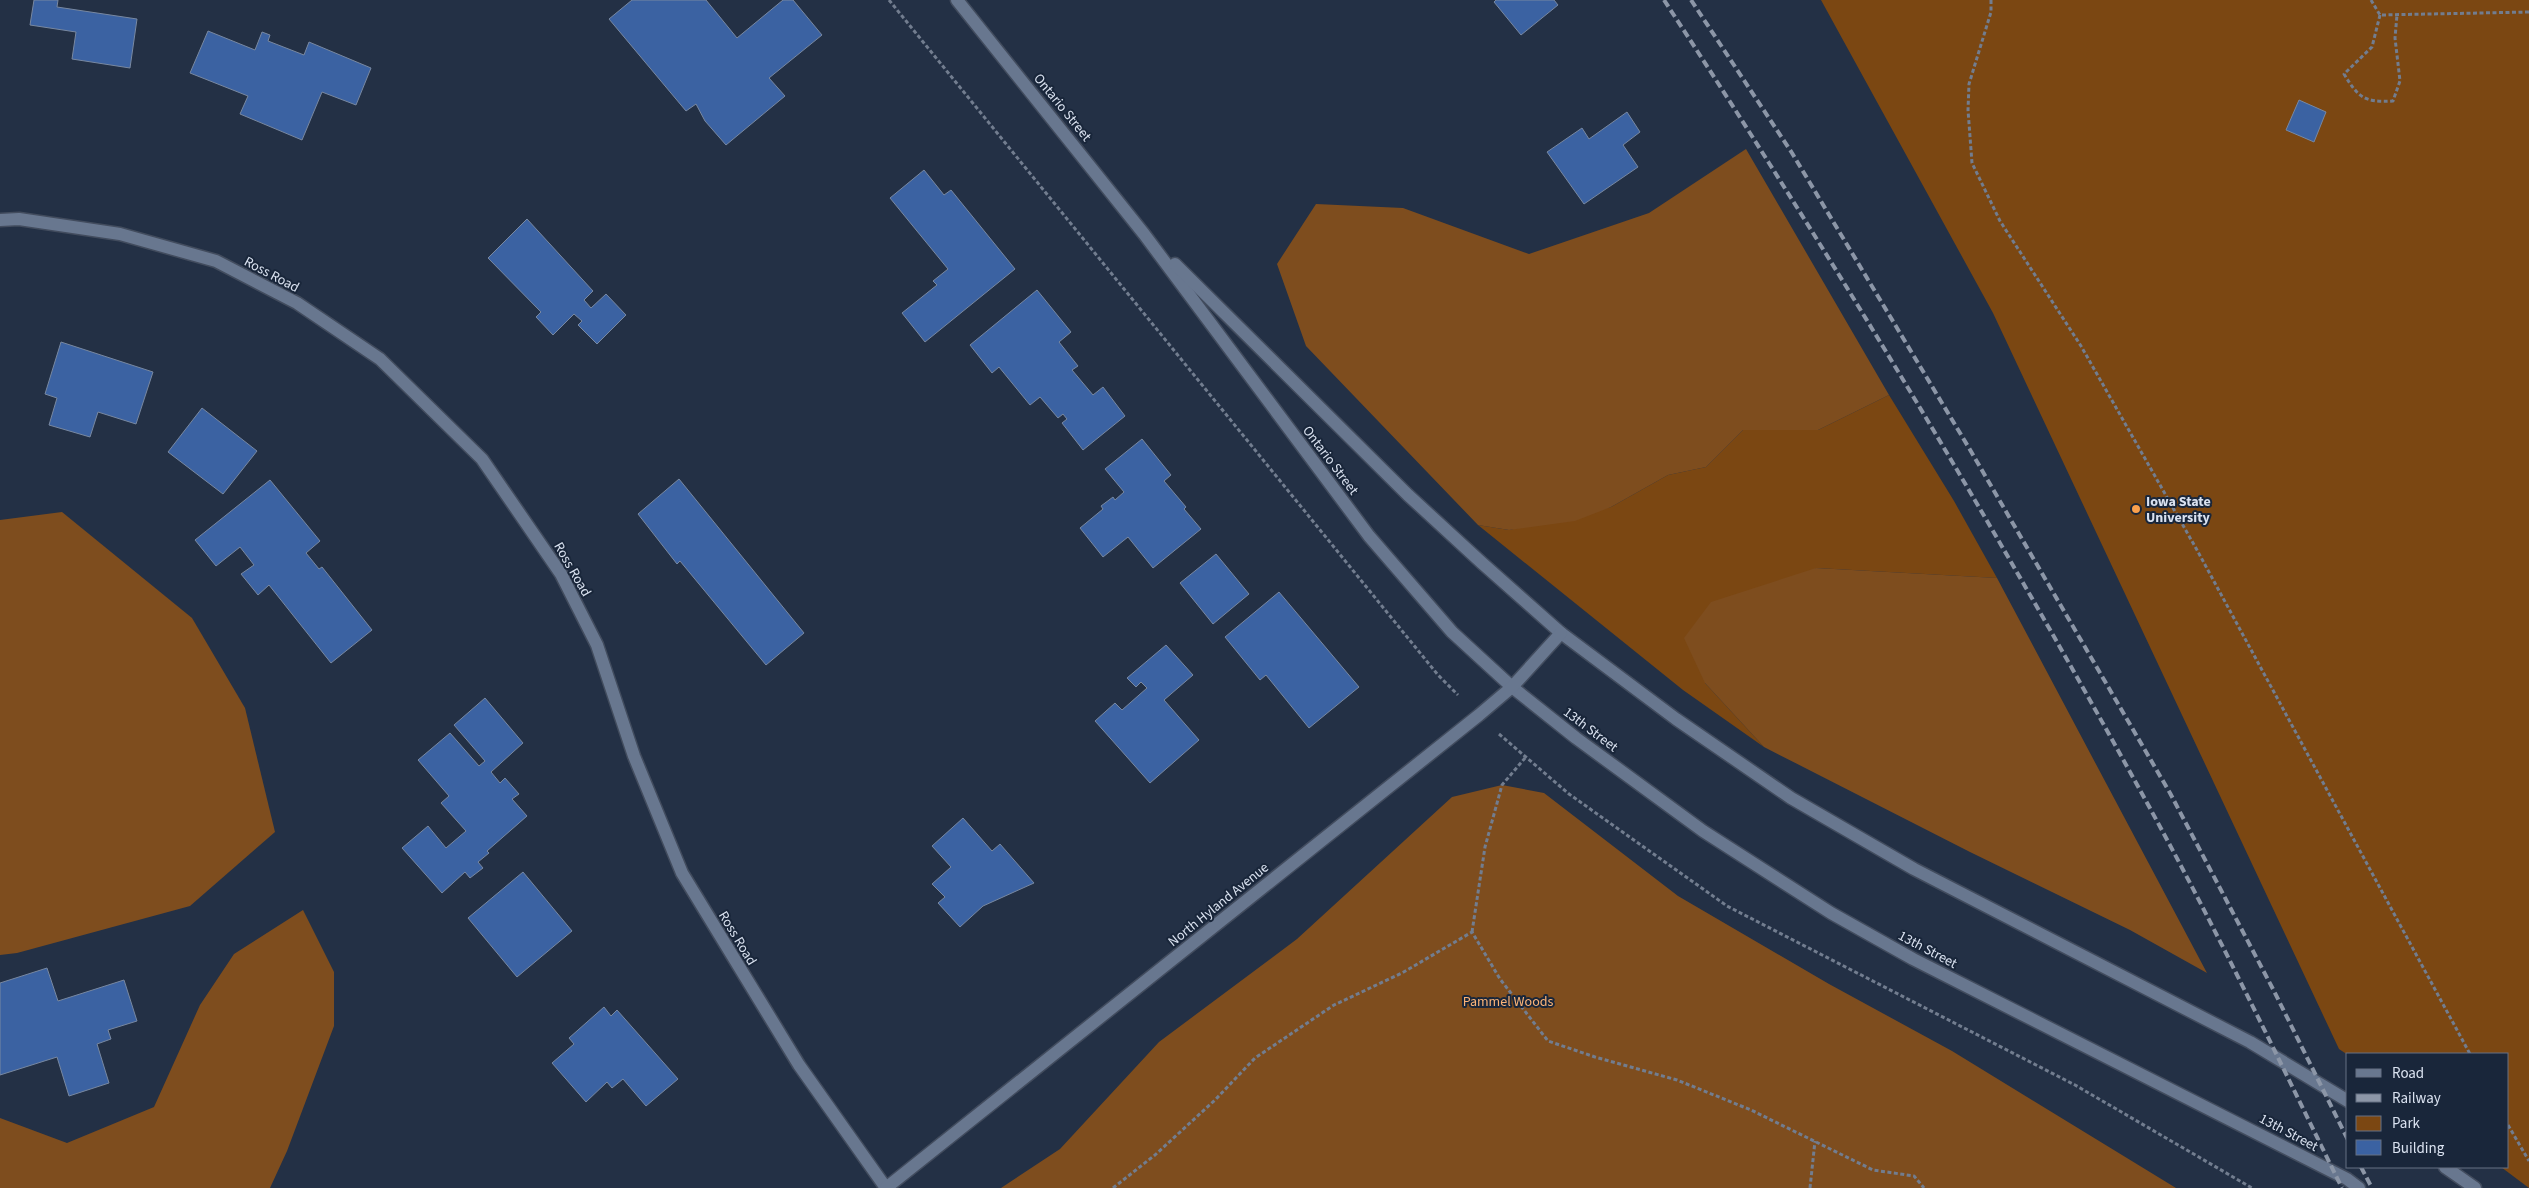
<svg xmlns="http://www.w3.org/2000/svg" width="2529" height="1188" viewBox="0 0 2529 1188" font-family="'Source Sans 3',sans-serif">
<style>
.green{fill:#7b4712}
.forest{fill:#7e4d1e}
.building{fill:#3b62a2;stroke:#7888a1}
.lines{fill:none;stroke-linecap:round;stroke-linejoin:round}
.street-casing{stroke:#424c5e;stroke-width:15}
.secondary-casing{stroke:#424c5e;stroke-width:15}
.path{stroke:#727d8f;stroke-width:3;stroke-dasharray:4 2.5;stroke-linecap:butt}
.street{stroke:#68778f;stroke-width:12}
.secondary{stroke:#68778f;stroke-width:12}
.rail{stroke:#8c96a7;stroke-width:4;stroke-dasharray:8 4;stroke-linecap:butt}
.poi-dot{fill:#f9a04d;stroke:#19263a;stroke-width:2}
.labels{text-anchor:middle;stroke-width:4;stroke-linejoin:round;paint-order:stroke}
.street-label{font-size:14px;fill:#dae2f0;stroke:#19263a}
.poi-label{font-size:14px;font-weight:bold;fill:#dae2f0;stroke:#19263a;text-anchor:start}
.park-label{font-size:14px;fill:#fdb578;stroke:#19263a}
</style>
<rect width="100%" height="100%" fill="#233045"/>
<g class="green">
<path d="M 1821,0 L 2529,0 L 2529,1188 L 2501,1167 L 2508,1167 L 2508,1054 L 2348,1055 L 2339,1049 L 1993,313 Z"/>
<path d="M 1889,395 L 1954,501 L 1997,578 L 1816,568 L 1705,683 L 1764,747 L 1683,690 L 1478,525 L 1509,530 L 1611,507 L 1668,475 L 1706,467 L 1743,430 L 1818,430 Z"/>
</g>
<g class="forest">
<path d="M 1746,149 L 1889,395 L 1818,430 L 1743,430 L 1706,467 L 1668,475 L 1611,507 L 1575,521 L 1509,530 L 1478,525 L 1306,346 L 1277,264 L 1316,204 L 1403,208 L 1529,254 L 1649,213 Z"/>
<path d="M 62,512 L 192,618 L 245,708 L 275,832 L 190,906 L 17,953 L 0,955 L 0,520 Z"/>
<path d="M 1816,568 L 1997,578 L 2207,973 L 2130,930 L 1970,852 L 1764,747 L 1705,683 L 1684,638 L 1711,602 Z"/>
<path d="M 1502,785 L 1544,793 L 1678,896 L 1829,984 L 1952,1051 L 2176,1188 L 1001,1188 L 1060,1149 L 1159,1042 L 1297,939 L 1452,797 Z"/>
<path d="M 303,910 L 334,972 L 334,1026 L 287,1151 L 270,1188 L 0,1188 L 0,1118 L 67,1143 L 154,1107 L 200,1005 L 234,954 Z"/>
</g>
<g class="building">
<path d="M 34,0 L 58,0 L 57,7 L 137,19 L 130,68 L 72,59 L 76,32 L 30,25 Z"/>
<path d="M 632,0 L 706,0 L 737,38 L 783,0 L 793,0 L 822,35 L 769,78 L 785,96 L 726,145 L 705,121 L 696,104 L 686,111 L 609,19 Z"/>
<path d="M 1496,0 L 1554,0 L 1558,5 L 1521,35 L 1494,2 Z"/>
<path d="M 208,31 L 255,50 L 262,32 L 270,35 L 268,41 L 304,55 L 309,42 L 371,68 L 356,105 L 322,92 L 302,140 L 240,114 L 248,96 L 190,73 Z"/>
<path d="M 2299,100 L 2326,112 L 2314,142 L 2286,130 Z"/>
<path d="M 1627,112 L 1640,132 L 1623,145 L 1638,167 L 1584,204 L 1547,152 L 1582,128 L 1589,139 Z"/>
<path d="M 924,170 L 944,195 L 951,190 L 1015,269 L 925,342 L 902,313 L 937,285 L 933,281 L 948,269 L 890,198 Z"/>
<path d="M 527,219 L 593,291 L 584,300 L 591,308 L 606,294 L 626,315 L 597,344 L 578,325 L 582,321 L 574,314 L 553,335 L 536,317 L 541,312 L 488,258 Z"/>
<path d="M 1037,290 L 1071,332 L 1059,342 L 1078,366 L 1072,370 L 1093,395 L 1103,387 L 1125,416 L 1083,450 L 1062,423 L 1067,419 L 1063,414 L 1058,418 L 1040,397 L 1030,405 L 999,367 L 992,373 L 970,345 Z"/>
<path d="M 61,342 L 153,372 L 136,424 L 98,412 L 90,437 L 49,425 L 57,398 L 45,394 Z"/>
<path d="M 202,408 L 257,451 L 223,494 L 168,452 Z"/>
<path d="M 1142,439 L 1171,475 L 1164,481 L 1186,507 L 1184,509 L 1201,529 L 1153,568 L 1128,537 L 1103,557 L 1080,528 L 1103,509 L 1101,506 L 1113,497 L 1115,500 L 1124,492 L 1105,469 Z"/>
<path d="M 679,479 L 804,633 L 766,665 L 680,561 L 677,564 L 638,514 Z"/>
<path d="M 270,480 L 320,541 L 306,553 L 319,569 L 322,567 L 372,630 L 331,663 L 269,585 L 258,595 L 241,574 L 254,565 L 240,547 L 216,566 L 195,540 Z"/>
<path d="M 1216,554 L 1249,594 L 1213,624 L 1180,583 Z"/>
<path d="M 1279,592 L 1359,687 L 1309,728 L 1266,675 L 1260,680 L 1225,637 Z"/>
<path d="M 1166,645 L 1193,675 L 1164,700 L 1199,740 L 1150,783 L 1095,721 L 1115,703 L 1122,710 L 1147,688 L 1141,682 L 1136,687 L 1127,678 Z"/>
<path d="M 485,698 L 523,743 L 491,772 L 500,783 L 505,778 L 519,794 L 512,799 L 527,816 L 487,851 L 489,853 L 478,862 L 483,868 L 470,878 L 465,872 L 442,893 L 402,848 L 428,826 L 446,848 L 466,831 L 441,803 L 449,796 L 418,760 L 450,733 L 479,766 L 485,761 L 454,725 Z"/>
<path d="M 963,818 L 992,851 L 1000,844 L 1034,883 L 983,906 L 960,927 L 938,903 L 945,897 L 932,884 L 951,867 L 932,846 Z"/>
<path d="M 523,872 L 572,931 L 517,977 L 468,918 Z"/>
<path d="M 47,968 L 58,1001 L 124,980 L 137,1021 L 108,1030 L 111,1039 L 97,1044 L 109,1083 L 69,1096 L 57,1057 L 0,1075 L 0,983 Z"/>
<path d="M 604,1007 L 611,1016 L 617,1010 L 678,1079 L 646,1106 L 623,1079 L 612,1088 L 607,1082 L 586,1102 L 552,1063 L 574,1044 L 569,1038 Z"/>
</g>
<g class="lines">
<defs>
<path id="street" d="M 0,220 L 19,219 L 120,234 L 216,261 L 297,303 L 380,359 L 482,459 L 561,574 L 597,645 L 634,756 L 682,873 L 799,1065 L 886,1188"/>
<g id="secondary">
<path d="M 957,0 L 1144,234 L 1369,536 L 1452,632 L 1512,687 L 1576,738 L 1703,831 L 1831,913 L 1913,959 L 2347,1179 L 2359,1188"/>
<path d="M 1175,264 L 1408,495 L 1482,563 L 1561,633 L 1676,719 L 1791,798 L 1914,869 L 2250,1042 L 2348,1101"/>
<path d="M 2445,1167 L 2475,1188"/>
<path d="M 886,1188 L 1479,715 L 1512,687 L 1561,633"/>
</g>
</defs>
<use href="#street" class="street-casing"/>
<use href="#secondary" class="secondary-casing"/>
<g class="path">
<path d="M 889,0 L 1438,675 L 1458,695"/>
<path d="M 1991,0 L 1991,12 L 1969,84 L 1968,110 L 1972,163 L 2000,221 L 2081,346 L 2197,550 L 2470,1054"/>
<path d="M 2371,0 L 2380,15 L 2529,12"/>
<path d="M 2380,15 L 2372,47 L 2344,74 C 2358,97 2364,103 2393,101 L 2400,81 L 2395,38 L 2397,15"/>
<path d="M 1499,734 L 1569,794 L 1727,906 L 2075,1085 L 2252,1188"/>
<path d="M 1472,932 L 1485,847 L 1502,785 L 1525,758"/>
<path d="M 2508,1125 L 2529,1161"/>
<path d="M 1113,1188 L 1155,1155 L 1215,1100 L 1255,1058 L 1334,1005 L 1402,973 L 1472,932 L 1500,979 L 1548,1041 L 1595,1057 L 1677,1080 L 1751,1110 L 1873,1170 L 1914,1176 L 1924,1188"/>
<path d="M 1810,1188 L 1815,1141"/>
</g>
<use href="#street" class="street"/>
<use href="#secondary" class="secondary"/>
<g class="rail">
<path d="M 1664,0 C 1835,261 1996,528 2146,801 C 2216,928 2278,1058 2342,1188"/>
<path d="M 1691,0 L 1792,153 L 1969,448 L 2170,793 L 2274,991 L 2348,1140"/>
<path d="M 2361,1167 L 2372,1188"/>
</g>
</g>
<circle class="poi-dot" cx="2136" cy="509" r="5"/>
<g class="labels">
<g class="street-label">
<text transform="translate(1063 107) rotate(51)" y="5">Ontario Street</text>
<text transform="translate(272 274) rotate(28)" y="5">Ross Road</text>
<text transform="translate(1331 460) rotate(53)" y="5">Ontario Street</text>
<text transform="translate(573 569) rotate(60)" y="5">Ross Road</text>
<text transform="translate(1591 729) rotate(37)" y="5">13th Street</text>
<text transform="translate(1218 904) rotate(-39)" y="5">North Hyland Avenue</text>
<text transform="translate(738 938) rotate(59)" y="5">Ross Road</text>
<text transform="translate(1928 949) rotate(28)" y="5">13th Street</text>
<text transform="translate(2289 1132) rotate(28)" y="5">13th Street</text>
</g>
<g class="poi-label">
<text x="2146" y="506">Iowa State<tspan x="2146" dy="16">University</tspan></text>
</g>
<g class="park-label">
<text x="1508" y="1006">Pammel Woods</text>
</g>
</g>
<rect x="2346" y="1053" width="162" height="115" fill="#19263a" stroke="#667183"/>
<rect x="2356" y="1069" width="25" height="8" fill="#68778f" stroke="#667183"/>
<text x="2392" y="1078" font-size="15" fill="#dae2f0">Road</text>
<rect x="2356" y="1094" width="25" height="8" fill="#8c96a7" stroke="#667183"/>
<text x="2392" y="1103" font-size="15" fill="#dae2f0">Railway</text>
<rect x="2356" y="1116" width="25" height="15" fill="#7b4712" stroke="#667183"/>
<text x="2392" y="1128" font-size="15" fill="#dae2f0">Park</text>
<rect x="2356" y="1140" width="25" height="15" fill="#3b62a2" stroke="#667183"/>
<text x="2392" y="1153" font-size="15" fill="#dae2f0">Building</text>
</svg>
